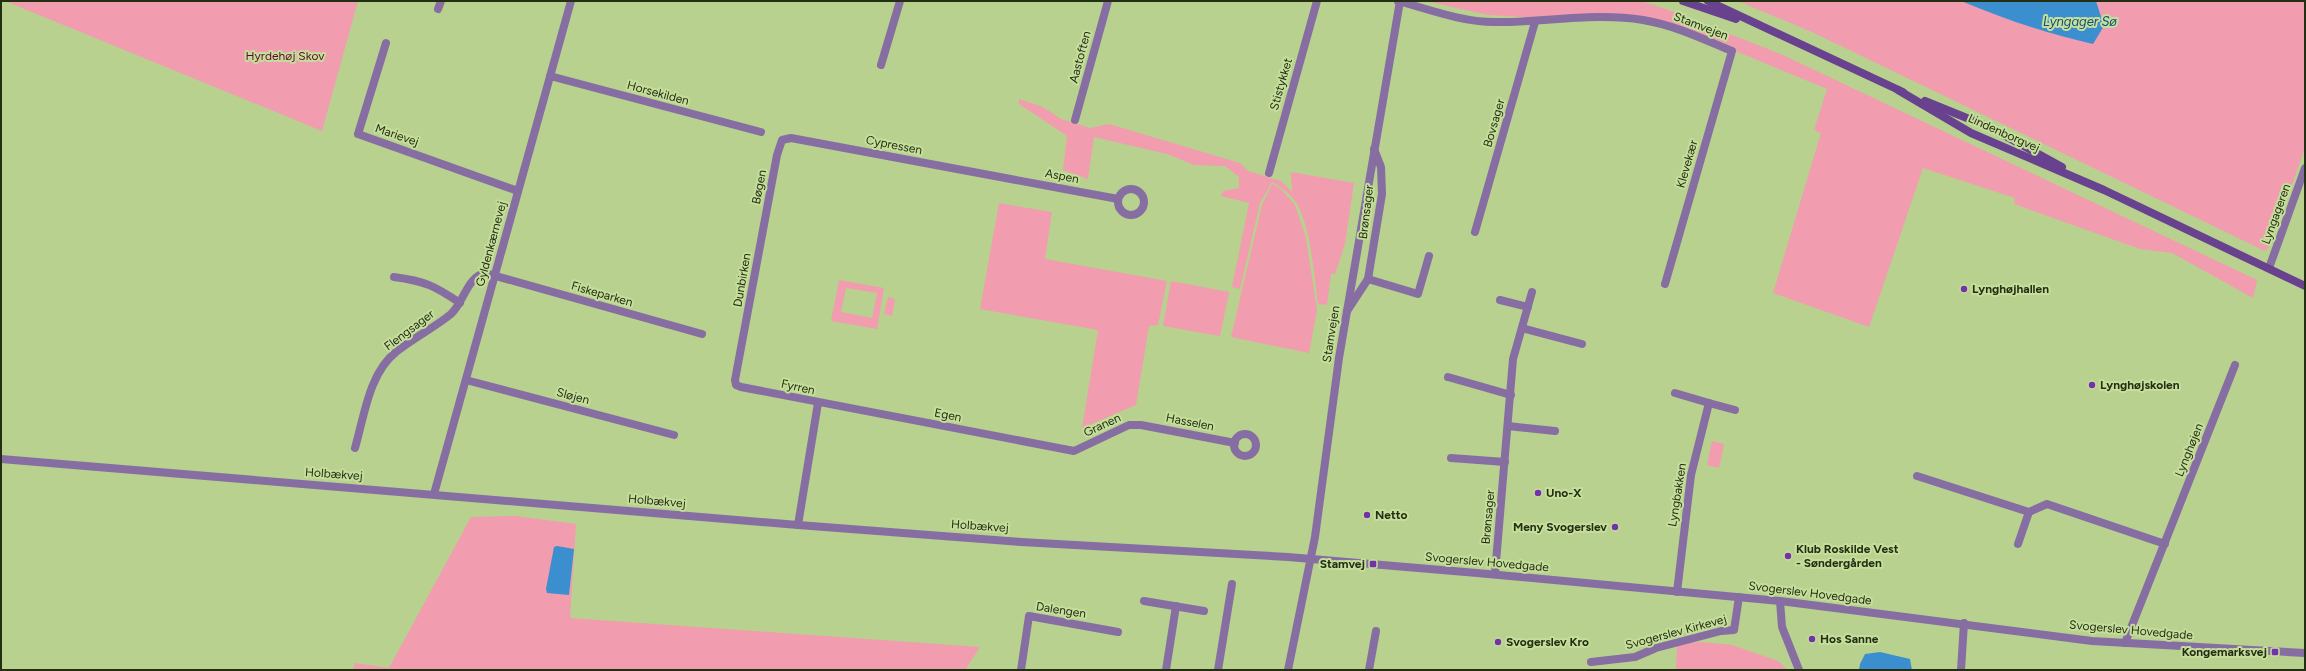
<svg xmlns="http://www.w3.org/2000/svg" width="2306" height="671" viewBox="0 0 2306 671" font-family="Figtree,sans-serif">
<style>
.green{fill:#f29cb0;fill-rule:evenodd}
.water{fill:#3c8fcf}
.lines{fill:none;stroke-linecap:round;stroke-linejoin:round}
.minor{stroke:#866ea3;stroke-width:8}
.tertiary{stroke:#866ea3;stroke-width:8}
.secondary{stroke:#68418f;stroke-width:8}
.poi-dot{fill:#7233a8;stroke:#c5de9b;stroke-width:1.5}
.labels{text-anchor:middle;stroke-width:4;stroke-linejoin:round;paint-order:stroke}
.street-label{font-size:12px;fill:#242e13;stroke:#c5de9b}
.park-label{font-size:12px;fill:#62062b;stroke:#c5de9b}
.poi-label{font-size:12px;font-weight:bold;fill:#242e13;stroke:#c5de9b;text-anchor:start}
.water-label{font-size:13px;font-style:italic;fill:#104d78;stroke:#c5de9b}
</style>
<rect width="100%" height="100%" fill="#b8d18e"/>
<g class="green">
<path d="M 5,1 L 358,1 L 322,131 Z"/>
<path d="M 1425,1 L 1641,1 L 1666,9 L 1783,55 L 2257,280 L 2253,298 L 2172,253 L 2140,249 L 2014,204 L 2015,198 L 1923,168 L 1869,327 L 1773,293 L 1821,133 L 1814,130 L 1827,89 L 1661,20 L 1537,18 L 1488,15 Z"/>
<path d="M 1738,1 L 2305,1 L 2305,148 L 2270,246 L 2265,251 L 1814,33 Z"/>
<path d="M 1019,99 L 1043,107 L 1061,119 L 1090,128 L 1109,124 L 1240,163 L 1248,171 L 1281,181 L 1292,192 L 1291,172 L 1354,183 L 1345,244 L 1335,274 L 1331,274 L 1327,305 L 1318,304 C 1314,275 1311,229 1297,204 C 1292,195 1281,187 1272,182 L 1260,203 L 1240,289 L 1232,287 L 1249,203 L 1221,196 L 1223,191 L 1239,188 L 1239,177 L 1225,166 L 1194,165 L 1167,154 L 1094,137 L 1088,179 L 1063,170 L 1067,136 L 1019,104 Z"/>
<path d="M 1272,184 L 1281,189 L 1295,205 L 1306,238 L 1317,310 L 1309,353 L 1231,337 L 1262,205 Z"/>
<path d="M 999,203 L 1052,212 L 1045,259 L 1167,281 L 1158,325 L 1149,326 L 1136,405 L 1082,428 L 1098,330 L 980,309 Z"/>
<path d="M 839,280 L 884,288 L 877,329 L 831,321 ZM 846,288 L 877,293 L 872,318 L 841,312 Z"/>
<path d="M 1171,281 L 1229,292 L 1220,336 L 1163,326 Z"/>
<path d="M 888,297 L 895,299 L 892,316 L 884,314 Z"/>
<path d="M 1712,441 L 1724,444 L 1719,468 L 1707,465 Z"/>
<path d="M 515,516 L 576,524 L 570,618 L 980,647 L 965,670 L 353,670 L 355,663 L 389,668 L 471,517 Z"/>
<path d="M 1702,642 L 1732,645 L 1778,661 L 1788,670 L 1676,670 L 1677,644 Z"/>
</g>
<g class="water">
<path d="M 1961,1 L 2096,1 L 2104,26 L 2093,44 C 2048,34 2004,19 1961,1 Z"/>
<path d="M 557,546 L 574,549 L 569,595 L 547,593 L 546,589 L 554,547 Z"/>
<path d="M 1880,652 L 1910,659 L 1912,670 L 1859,670 L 1860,664 L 1865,654 Z"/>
</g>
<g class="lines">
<g class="minor">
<path d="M 1398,1 C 1428,9 1462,22 1494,22 C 1543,23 1593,12 1643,20 C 1674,25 1703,39 1732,51 L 1665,284"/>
<path d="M 438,9 L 441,1"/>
<path d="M 386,43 L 358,134 L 518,191"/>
<path d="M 881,65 L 900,1"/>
<path d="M 550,76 L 761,132"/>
<path d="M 1075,120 L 1108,1"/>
<path d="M 1269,173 L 1317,1"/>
<circle cx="1131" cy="202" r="13"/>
<path d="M 1118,199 L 791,138 L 782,140 L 777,155 L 735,380 L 736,385 L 741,387 L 1074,451 L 1129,425 L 1141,425 L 1235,443"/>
<path d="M 1475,232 L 1535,22"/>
<path d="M 394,277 C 425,281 435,286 460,303"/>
<path d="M 1368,279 L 1418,294 L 1429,256"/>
<path d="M 1500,300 L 1528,307"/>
<path d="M 1347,311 L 1368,279 L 1382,194 L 1381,167 L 1374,149"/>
<path d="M 1522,328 L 1582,344"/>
<path d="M 1448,377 L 1511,395"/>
<path d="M 466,380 L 674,435"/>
<path d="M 1675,393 L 1709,403 L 1691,475 L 1677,592"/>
<path d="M 1709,403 L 1735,410"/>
<path d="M 1508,426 L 1555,431"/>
<circle cx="1245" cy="445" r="11"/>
<path d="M 355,448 C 364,417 369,373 396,352 C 413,338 434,328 451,314 C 464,302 467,277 485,273 L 702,334"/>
<path d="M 1451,458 L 1505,462"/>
<path d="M 1917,476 L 2029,512 L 2047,504 L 2165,544"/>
<path d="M 434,494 L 571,1"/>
<path d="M 798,525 L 818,403"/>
<path d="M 2018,544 L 2029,512"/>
<path d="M 1495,574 L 1513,359 L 1532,292"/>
<path d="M 1144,601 L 1204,611"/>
<path d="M 1780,601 L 1782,627 L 1799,670"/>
<path d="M 2125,643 L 2235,365"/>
<path d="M 1591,662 L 1635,657 L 1656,648 L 1721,631 L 1734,630 L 1739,597"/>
<path d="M 1021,670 L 1029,616 L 1118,632"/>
<path d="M 1166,670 L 1176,606"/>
<path d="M 1218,670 L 1232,584"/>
<path d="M 1369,670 L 1376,631"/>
<path d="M 1961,670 L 1964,623"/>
</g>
<g class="tertiary">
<path d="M 2269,268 L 2305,168"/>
<path d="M 1,459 L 798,525 L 1021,542 L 1288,557 L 1477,573 L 1780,601 L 2092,641 L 2305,653"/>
<path d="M 1288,670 L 1315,537 L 1339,358 L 1400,1"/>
</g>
<g class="secondary">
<path d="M 1683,1 L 1736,19"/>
<path d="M 1708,1 L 1903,92"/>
<path d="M 1898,90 L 1971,133 L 2104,190 L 2305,286"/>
<path d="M 1925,101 L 1989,127 L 2062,167"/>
</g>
</g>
<g class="poi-dot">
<circle cx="1964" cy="289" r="4"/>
<circle cx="2092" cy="385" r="4"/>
<circle cx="1538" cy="493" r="4"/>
<circle cx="1367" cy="515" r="4"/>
<circle cx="1615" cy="527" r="4"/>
<circle cx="1788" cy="556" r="4"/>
<rect x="1369" y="560" width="8" height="8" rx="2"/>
<circle cx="1812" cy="639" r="4"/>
<circle cx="1498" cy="642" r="4"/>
<rect x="2271" y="648" width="8" height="8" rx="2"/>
</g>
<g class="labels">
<g class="street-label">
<text transform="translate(1701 26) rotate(21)" y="4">Stamvejen</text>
<text transform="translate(1080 57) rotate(-75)" y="4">Aastoften</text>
<text transform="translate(1281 84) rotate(-74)" y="4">Stistykket</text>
<text transform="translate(658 93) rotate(15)" y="4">Horsekilden</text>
<text transform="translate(1494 123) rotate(-74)" y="4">Bovsager</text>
<text transform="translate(2004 133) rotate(24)" y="4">Lindenborgvej</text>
<text transform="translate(397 135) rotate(19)" y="4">Marievej</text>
<text transform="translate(894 145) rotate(11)" y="4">Cypressen</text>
<text transform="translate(1687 164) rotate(-74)" y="4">Klevekær</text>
<text transform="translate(1062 176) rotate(11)" y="4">Aspen</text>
<text transform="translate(759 187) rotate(-79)" y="4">Bøgen</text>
<text transform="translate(1366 212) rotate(-83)" y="4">Brønsager</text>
<text transform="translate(2276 214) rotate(-70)" y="4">Lyngageren</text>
<text transform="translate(491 244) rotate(-75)" y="4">Gyldenkærnevej</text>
<text transform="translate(742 280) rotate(-80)" y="4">Dunbirken</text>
<text transform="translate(602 294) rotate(16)" y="4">Fiskeparken</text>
<text transform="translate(409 330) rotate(-37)" y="4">Flengsager</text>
<text transform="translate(1331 334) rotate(-81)" y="4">Stamvejen</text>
<text transform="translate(798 387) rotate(12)" y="4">Fyrren</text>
<text transform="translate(573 396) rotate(15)" y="4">Sløjen</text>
<text transform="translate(948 415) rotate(11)" y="4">Egen</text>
<text transform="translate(1190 422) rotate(11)" y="4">Hasselen</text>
<text transform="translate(1102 425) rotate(-25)" y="4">Granen</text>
<text transform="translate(2189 450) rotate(-68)" y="4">Lynghøjen</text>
<text transform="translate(334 474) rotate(4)" y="4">Holbækvej</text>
<text transform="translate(1677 495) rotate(-81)" y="4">Lyngbakken</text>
<text transform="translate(657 501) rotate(5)" y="4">Holbækvej</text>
<text transform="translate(1488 517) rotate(-85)" y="4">Brønsager</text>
<text transform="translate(980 526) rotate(4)" y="4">Holbækvej</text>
<text transform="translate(1487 562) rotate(5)" y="4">Svogerslev Hovedgade</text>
<text transform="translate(1810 593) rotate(7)" y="4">Svogerslev Hovedgade</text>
<text transform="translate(1061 610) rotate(9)" y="4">Dalengen</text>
<text transform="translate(2131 630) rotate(5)" y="4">Svogerslev Hovedgade</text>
<text transform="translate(1676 632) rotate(-15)" y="4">Svogerslev Kirkevej</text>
</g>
<g class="park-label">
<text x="285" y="60">Hyrdehøj Skov</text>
</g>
<g class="poi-label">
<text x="1972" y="293">Lynghøjhallen</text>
<text x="2100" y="389">Lynghøjskolen</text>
<text x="1546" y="497">Uno-X</text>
<text x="1375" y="519">Netto</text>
<text x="1607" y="531" text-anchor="end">Meny Svogerslev</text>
<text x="1796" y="553">Klub Roskilde Vest<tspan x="1796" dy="14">- Søndergården</tspan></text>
<text x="1365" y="568" text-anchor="end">Stamvej</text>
<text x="1820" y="643">Hos Sanne</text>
<text x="1506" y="646">Svogerslev Kro</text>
<text x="2267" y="656" text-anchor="end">Kongemarksvej</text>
</g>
<g class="water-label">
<text x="2080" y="26">Lyngager Sø</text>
</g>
</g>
<rect width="2306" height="671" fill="none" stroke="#242e13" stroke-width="4"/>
</svg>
